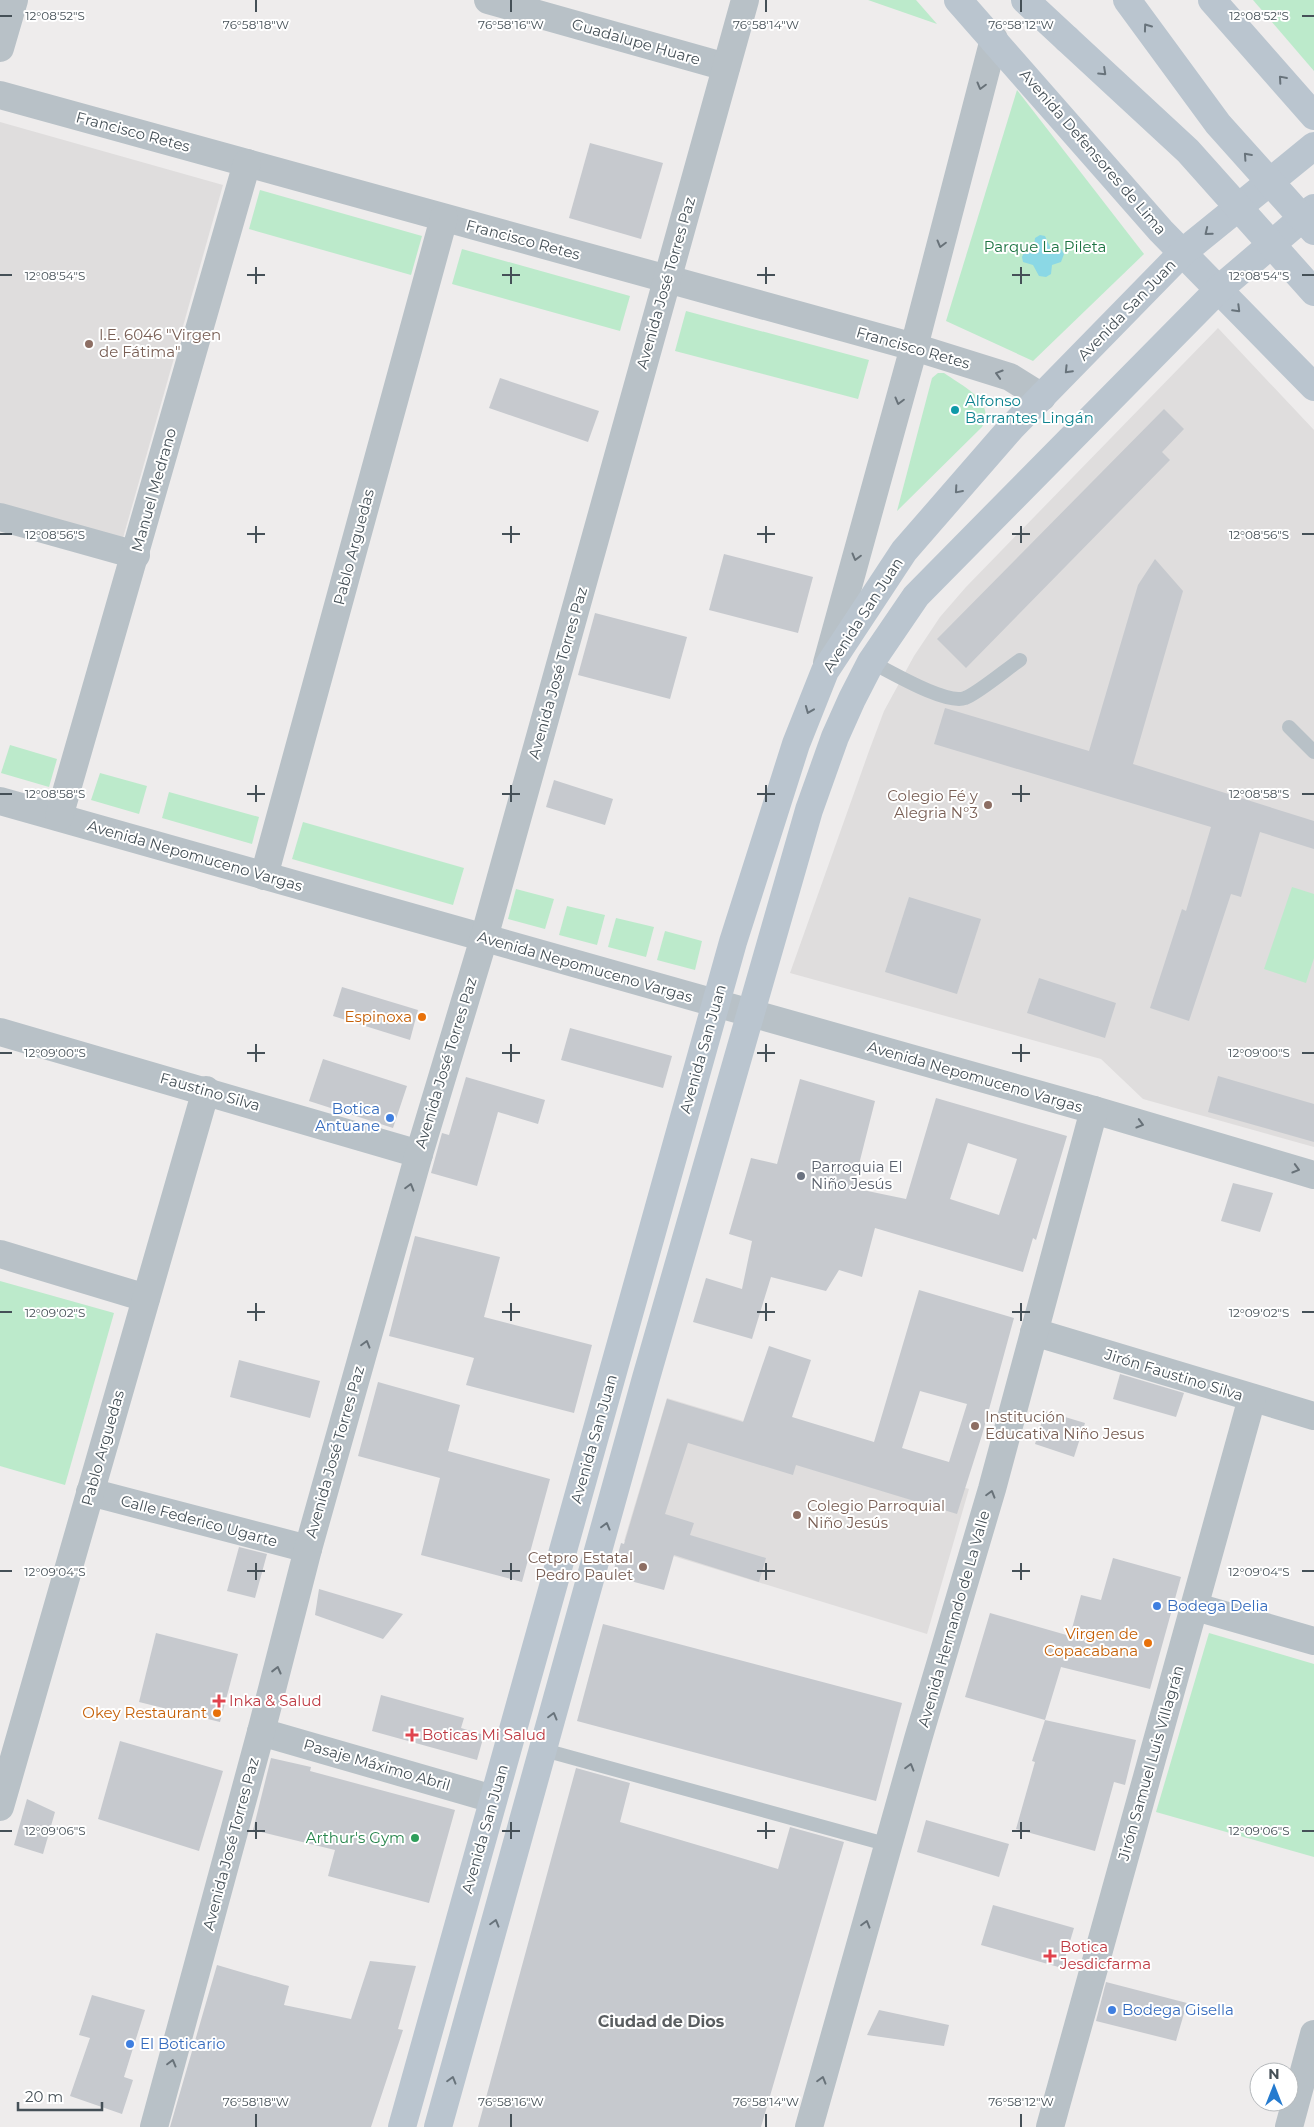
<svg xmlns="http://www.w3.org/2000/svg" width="1314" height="2127" viewBox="0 0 1314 2127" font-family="Montserrat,sans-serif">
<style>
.education{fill:#dfdddd}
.green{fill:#bceacb}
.water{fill:#8bd8e5}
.building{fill:#c6c9ce;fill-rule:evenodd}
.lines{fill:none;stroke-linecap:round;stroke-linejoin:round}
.lane{stroke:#b8c1c7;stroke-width:14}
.street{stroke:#b8c1c7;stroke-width:28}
.secondary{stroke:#bac5cf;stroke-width:28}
.secondary-bridge{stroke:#bac5cf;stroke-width:28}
.oneway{stroke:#68737b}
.oneway2{stroke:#687279}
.ticks{fill:none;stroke:#455057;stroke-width:2}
.education-dot{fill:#8d6e63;stroke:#fff;stroke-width:2}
.culture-dot{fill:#0f9aa8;stroke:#fff;stroke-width:2}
.food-dot{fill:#e8710a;stroke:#fff;stroke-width:2}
.shop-dot{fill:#3f7fe0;stroke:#fff;stroke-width:2}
.worship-dot{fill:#6b7280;stroke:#fff;stroke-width:2}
.health-dot{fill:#e0444e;stroke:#fff;stroke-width:2}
.leisure-dot{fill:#2e9e5b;stroke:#fff;stroke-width:2}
.labels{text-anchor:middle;stroke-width:4;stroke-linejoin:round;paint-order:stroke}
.street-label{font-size:15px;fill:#455057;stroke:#fff}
.park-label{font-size:15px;fill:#1c7342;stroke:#fff}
.education-label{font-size:15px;fill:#785e54;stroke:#fff;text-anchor:start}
.culture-label{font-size:15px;fill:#0d838f;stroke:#fff;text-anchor:start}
.food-label{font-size:15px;fill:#c56008;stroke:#fff;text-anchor:end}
.shop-label{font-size:15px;fill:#366cbe;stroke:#fff;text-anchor:start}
.worship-label{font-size:15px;fill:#5b616d;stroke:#fff;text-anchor:start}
.health-label{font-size:15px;fill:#be3a42;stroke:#fff;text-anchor:start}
.leisure-label{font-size:15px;fill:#27864d;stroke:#fff;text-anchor:end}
.neighbourhood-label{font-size:16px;font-weight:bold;fill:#595d60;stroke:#fff}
.ticks-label{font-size:12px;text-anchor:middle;fill:#455057;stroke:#fff;stroke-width:4;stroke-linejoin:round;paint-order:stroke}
</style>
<rect width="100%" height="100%" fill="#eeecec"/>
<g class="education">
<path d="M 0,122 L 223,185 L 123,538 L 0,504 Z"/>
<path d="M 1218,328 L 1314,430 L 1314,1147 L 1143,1099 L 1101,1059 L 790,973 L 869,751 L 884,711 L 914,656 L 940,617 L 966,587 Z"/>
<path d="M 667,1398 L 969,1489 L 927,1634 L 624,1541 Z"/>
</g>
<g class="green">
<path d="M 868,0 L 916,0 L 937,24 Z"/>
<path d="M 1253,0 L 1314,0 L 1314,71 Z"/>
<path d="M 1017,90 L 1144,254 L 1033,361 L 946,321 Z"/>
<path d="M 260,190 L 422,236 L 411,275 L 249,229 Z"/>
<path d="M 462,249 L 630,296 L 620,331 L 452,284 Z"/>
<path d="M 686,311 L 869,360 L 858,399 L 675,351 Z"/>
<path d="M 938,373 L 944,373 C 962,386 997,401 982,427 L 897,511 L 932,378 Z"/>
<path d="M 10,745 L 57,759 L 49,787 L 1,773 Z"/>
<path d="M 100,773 L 147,786 L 139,814 L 91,800 Z"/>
<path d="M 169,792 L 259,817 L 252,844 L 162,818 Z"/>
<path d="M 303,822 L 464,868 L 453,905 L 292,859 Z"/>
<path d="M 1292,887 L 1314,894 L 1314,958 L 1306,983 L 1264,969 Z"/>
<path d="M 516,889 L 554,899 L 545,929 L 508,919 Z"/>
<path d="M 567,906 L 605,915 L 597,945 L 559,935 Z"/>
<path d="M 616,918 L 654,927 L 646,957 L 608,947 Z"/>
<path d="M 665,931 L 702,941 L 695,970 L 657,960 Z"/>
<path d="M 0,1281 L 114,1313 L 65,1485 L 0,1466 Z"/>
<path d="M 1209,1633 L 1314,1664 L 1314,1857 L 1156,1812 Z"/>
</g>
<path class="water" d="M 1040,235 L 1045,236 L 1050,247 L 1061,249 L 1064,254 L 1061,262 L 1052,265 L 1051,274 L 1046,277 L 1039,276 L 1033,265 L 1023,262 L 1022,257 L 1025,250 L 1034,246 L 1035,238 Z"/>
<g class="building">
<path d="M 590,143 L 663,163 L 641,239 L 569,218 Z"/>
<path d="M 500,378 L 599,411 L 588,442 L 489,408 Z"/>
<path d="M 1164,409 L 1184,429 L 1162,452 L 1170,460 L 966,668 L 937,639 Z"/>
<path d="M 724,554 L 813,577 L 798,633 L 709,610 Z"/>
<path d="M 1155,559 L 1183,591 L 1133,764 L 1314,821 L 1314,849 L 1260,832 L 1241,897 L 1231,894 L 1189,1021 L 1150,1008 L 1182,909 L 1186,911 L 1211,827 L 934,744 L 945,708 L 1089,751 L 1138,585 Z"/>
<path d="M 595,613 L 687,637 L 670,699 L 578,675 Z"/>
<path d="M 554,780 L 613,799 L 605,825 L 546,807 Z"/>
<path d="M 909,897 L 981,919 L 957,994 L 885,972 Z"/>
<path d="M 1039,978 L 1116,1003 L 1105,1038 L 1027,1013 Z"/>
<path d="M 342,987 L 418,1010 L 410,1040 L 333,1016 Z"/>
<path d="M 570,1028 L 672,1056 L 663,1088 L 561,1060 Z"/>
<path d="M 323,1059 L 407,1086 L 393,1128 L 309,1101 Z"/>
<path d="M 1218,1076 L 1314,1104 L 1314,1142 L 1208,1112 Z"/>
<path d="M 466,1077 L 545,1100 L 538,1124 L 498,1112 L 477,1186 L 431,1173 L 442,1133 L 449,1135 Z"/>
<path d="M 800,1079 L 875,1101 L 853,1188 L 906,1199 L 936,1098 L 1067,1136 L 1036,1240 L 1033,1238 L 1023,1272 L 875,1228 L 862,1277 L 839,1270 L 826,1291 L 771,1277 L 752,1339 L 693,1322 L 706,1278 L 742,1289 L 752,1241 L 729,1234 L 751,1158 L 777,1164 ZM 968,1143 L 1017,1159 L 999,1215 L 950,1199 Z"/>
<path d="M 1233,1183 L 1273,1193 L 1260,1232 L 1221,1221 Z"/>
<path d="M 415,1236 L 500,1257 L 484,1317 L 592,1345 L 574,1413 L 466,1385 L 474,1358 L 389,1336 Z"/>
<path d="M 919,1290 L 1014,1318 L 982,1435 L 957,1514 L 796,1465 L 793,1475 L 688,1443 L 665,1514 L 694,1523 L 690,1535 L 766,1558 L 759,1582 L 674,1555 L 664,1590 L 612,1576 L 621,1543 L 624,1544 L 667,1399 L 743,1422 L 769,1346 L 811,1360 L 792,1417 L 874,1442 ZM 920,1391 L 967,1404 L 949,1462 L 902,1448 Z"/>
<path d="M 239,1360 L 320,1381 L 310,1418 L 230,1397 Z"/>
<path d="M 1120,1374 L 1184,1393 L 1176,1417 L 1113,1399 Z"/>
<path d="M 378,1382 L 460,1405 L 448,1451 L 550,1479 L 522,1582 L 421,1555 L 440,1478 L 358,1456 Z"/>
<path d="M 1045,1411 L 1085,1423 L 1074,1457 L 1035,1444 Z"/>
<path d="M 239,1547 L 267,1554 L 255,1598 L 227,1591 Z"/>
<path d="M 1113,1558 L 1181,1577 L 1150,1689 L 1061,1667 L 1045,1720 L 965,1697 L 990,1613 L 1070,1636 L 1081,1595 L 1101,1600 Z"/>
<path d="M 319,1589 L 403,1614 L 383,1639 L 315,1615 Z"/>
<path d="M 603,1624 L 902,1703 L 876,1801 L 577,1721 Z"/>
<path d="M 156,1633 L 238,1654 L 220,1722 L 139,1702 Z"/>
<path d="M 381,1695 L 464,1718 L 461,1728 L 484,1735 L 477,1760 L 372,1731 Z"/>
<path d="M 1045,1720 L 1136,1740 L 1125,1785 L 1114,1782 L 1095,1851 L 1016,1829 L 1035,1762 L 1032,1761 Z"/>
<path d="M 120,1741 L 223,1771 L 199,1851 L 98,1819 Z"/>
<path d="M 271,1758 L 311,1767 L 310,1771 L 455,1810 L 429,1903 L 328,1876 L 335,1850 L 253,1830 Z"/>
<path d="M 576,1768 L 630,1783 L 620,1822 L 778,1869 L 790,1827 L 844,1842 L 761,2127 L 478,2127 Z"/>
<path d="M 27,1799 L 55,1812 L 43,1854 L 14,1845 Z"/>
<path d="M 926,1820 L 1009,1844 L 999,1877 L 917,1852 Z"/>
<path d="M 993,1905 L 1074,1928 L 1062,1968 L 981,1945 Z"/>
<path d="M 370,1961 L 416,1966 L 398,2029 L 403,2030 L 371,2127 L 170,2127 L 217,1965 L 289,1986 L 284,2005 L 351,2019 Z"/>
<path d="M 1106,1982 L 1187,2003 L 1176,2041 L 1096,2021 Z"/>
<path d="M 92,1995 L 145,2010 L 124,2077 L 133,2080 L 122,2114 L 70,2096 L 90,2038 L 79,2035 Z"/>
<path d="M 879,2010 L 949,2025 L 944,2046 L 867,2035 Z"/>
</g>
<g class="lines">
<g class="lane">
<path d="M 871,662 C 891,672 946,705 965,698 C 977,694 1008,668 1020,660"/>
<path d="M 1289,727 L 1314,752"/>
<path d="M 544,1750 L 889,1845"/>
</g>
<g class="street">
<path d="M 488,0 L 726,67"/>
<path d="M 0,48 L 14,0"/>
<path d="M 0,95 L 914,347 L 1010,377 L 1042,397"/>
<path d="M 0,517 L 136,555"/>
<path d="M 827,663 L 914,347 L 994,39"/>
<path d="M 0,801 L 1094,1110 L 1314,1175"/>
<path d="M 59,817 L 247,163"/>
<path d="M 264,876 L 444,218"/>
<path d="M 0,1032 L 419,1154"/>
<path d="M 0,1254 L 146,1298"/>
<path d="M 1034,1332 L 1314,1416"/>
<path d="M 90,1492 L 308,1549"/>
<path d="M 1196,1607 L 1314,1641"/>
<path d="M 261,1732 L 493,1799"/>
<path d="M 0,1807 L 206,1090"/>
<path d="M 154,2127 L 261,1732 L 308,1549 L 419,1154 L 484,938 L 745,0"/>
<path d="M 809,2127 L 918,1739 L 992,1489 L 1094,1110"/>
<path d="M 1050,2127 L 1252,1398"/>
<path d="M 1289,2127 L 1314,2034"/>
</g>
<g class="secondary">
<path d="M 958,0 L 1161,231 L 1314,387"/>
<path d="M 1025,0 L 1067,39"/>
<path d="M 1212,0 L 1314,116"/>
<path d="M 402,2127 L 733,942 L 796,744 L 825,671 L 904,551 L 1011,428 L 1182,253 L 1314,146"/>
<path d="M 438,2127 L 646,1378 L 809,810 L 835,737 L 852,699 L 871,662 L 916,596 L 1218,290 L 1314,208"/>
</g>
<g class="secondary-bridge">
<path d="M 1127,0 L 1218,124 L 1314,231"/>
<path d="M 1067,39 L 1188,151 L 1314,292"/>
</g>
</g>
<defs><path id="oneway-chevron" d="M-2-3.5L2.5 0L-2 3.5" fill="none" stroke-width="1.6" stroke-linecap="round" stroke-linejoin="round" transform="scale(1.25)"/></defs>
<g class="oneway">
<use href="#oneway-chevron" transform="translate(1147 27) rotate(-126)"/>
<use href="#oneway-chevron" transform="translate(1103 72) rotate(43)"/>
<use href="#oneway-chevron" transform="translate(1282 79) rotate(-131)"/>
<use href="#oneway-chevron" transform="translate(1247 156) rotate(-132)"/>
<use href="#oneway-chevron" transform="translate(1208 232) rotate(141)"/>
<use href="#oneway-chevron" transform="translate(1237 309) rotate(45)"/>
<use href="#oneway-chevron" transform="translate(1068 370) rotate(134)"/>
<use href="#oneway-chevron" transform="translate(958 490) rotate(131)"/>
<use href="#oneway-chevron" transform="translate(809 710) rotate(112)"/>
<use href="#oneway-chevron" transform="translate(606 1526) rotate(-75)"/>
<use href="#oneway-chevron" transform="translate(553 1716) rotate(-75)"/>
<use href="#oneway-chevron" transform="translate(495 1923) rotate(-74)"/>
<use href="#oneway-chevron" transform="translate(452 2080) rotate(-74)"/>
</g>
<g class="oneway2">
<use href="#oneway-chevron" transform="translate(981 86) rotate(105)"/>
<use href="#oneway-chevron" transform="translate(941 244) rotate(105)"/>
<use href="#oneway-chevron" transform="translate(999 374) rotate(-163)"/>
<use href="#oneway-chevron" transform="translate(899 401) rotate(105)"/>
<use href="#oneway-chevron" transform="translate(856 557) rotate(105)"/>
<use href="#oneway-chevron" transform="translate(1140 1124) rotate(16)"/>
<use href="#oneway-chevron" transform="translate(1296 1169) rotate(16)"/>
<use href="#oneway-chevron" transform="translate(410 1187) rotate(-74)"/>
<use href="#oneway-chevron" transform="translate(366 1344) rotate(-74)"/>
<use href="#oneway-chevron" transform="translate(991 1494) rotate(-74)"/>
<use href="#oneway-chevron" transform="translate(277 1670) rotate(-76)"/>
<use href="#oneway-chevron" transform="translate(910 1767) rotate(-74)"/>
<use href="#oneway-chevron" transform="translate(866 1924) rotate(-74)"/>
<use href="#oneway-chevron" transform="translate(172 2063) rotate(-75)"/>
<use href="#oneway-chevron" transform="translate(822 2080) rotate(-74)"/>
</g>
<path class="ticks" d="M 256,0 L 256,12M 511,0 L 511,12M 766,0 L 766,12M 1021,0 L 1021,12M 0,16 L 12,16M 1302,16 L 1314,16M 256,267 L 256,284M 511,267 L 511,284M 766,267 L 766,284M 1021,267 L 1021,284M 0,275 L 12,275M 247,275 L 265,275M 502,275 L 520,275M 757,275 L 775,275M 1012,275 L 1030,275M 1302,275 L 1314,275M 256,526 L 256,543M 511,526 L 511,543M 766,526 L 766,543M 1021,526 L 1021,543M 0,534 L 12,534M 247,534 L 265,534M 502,534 L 520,534M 757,534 L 775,534M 1012,534 L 1030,534M 1302,534 L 1314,534M 256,785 L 256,802M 511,785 L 511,802M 766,785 L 766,802M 1021,785 L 1021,802M 0,794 L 12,794M 247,794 L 265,794M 502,794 L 520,794M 757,794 L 775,794M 1012,794 L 1030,794M 1302,794 L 1314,794M 256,1044 L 256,1062M 511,1044 L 511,1062M 766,1044 L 766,1062M 1021,1044 L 1021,1062M 0,1053 L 12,1053M 247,1053 L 265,1053M 502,1053 L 520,1053M 757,1053 L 775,1053M 1012,1053 L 1030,1053M 1302,1053 L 1314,1053M 256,1303 L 256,1321M 511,1303 L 511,1321M 766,1303 L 766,1321M 1021,1303 L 1021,1321M 0,1312 L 12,1312M 247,1312 L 265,1312M 502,1312 L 520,1312M 757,1312 L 775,1312M 1012,1312 L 1030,1312M 1302,1312 L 1314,1312M 256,1563 L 256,1580M 511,1563 L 511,1580M 766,1563 L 766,1580M 1021,1563 L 1021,1580M 0,1571 L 12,1571M 247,1571 L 265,1571M 502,1571 L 520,1571M 757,1571 L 775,1571M 1012,1571 L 1030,1571M 1302,1571 L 1314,1571M 256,1822 L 256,1839M 511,1822 L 511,1839M 766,1822 L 766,1839M 1021,1822 L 1021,1839M 0,1831 L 12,1831M 247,1831 L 265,1831M 502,1831 L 520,1831M 757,1831 L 775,1831M 1012,1831 L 1030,1831M 1302,1831 L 1314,1831M 256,2114 L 256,2127M 511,2114 L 511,2127M 766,2114 L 766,2127M 1021,2114 L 1021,2127"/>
<g class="education-dot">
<circle cx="89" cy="344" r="5"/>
<circle cx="988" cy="805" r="5"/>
<circle cx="975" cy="1426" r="5"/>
<circle cx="797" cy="1515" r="5"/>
<circle cx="643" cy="1567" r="5"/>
</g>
<circle class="culture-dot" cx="955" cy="410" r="5"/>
<g class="food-dot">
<circle cx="422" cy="1017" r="5"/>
<circle cx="1148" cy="1643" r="5"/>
<circle cx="217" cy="1713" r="5"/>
</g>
<g class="shop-dot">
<circle cx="390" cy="1118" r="5"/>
<circle cx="1157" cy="1606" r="5"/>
<circle cx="1112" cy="2010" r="5"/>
<circle cx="130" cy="2044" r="5"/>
</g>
<circle class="worship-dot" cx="801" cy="1176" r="5"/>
<g class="health-dot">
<path d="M216.5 1693.5h5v5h5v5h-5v5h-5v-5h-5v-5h5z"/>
<path d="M409.5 1727.5h5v5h5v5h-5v5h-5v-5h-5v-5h5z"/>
<path d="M1047.5 1948.5h5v5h5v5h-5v5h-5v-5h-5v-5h5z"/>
</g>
<circle class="leisure-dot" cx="415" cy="1838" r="5"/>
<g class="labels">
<g class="street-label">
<text transform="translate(636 42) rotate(16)" y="5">Guadalupe Huare</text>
<text transform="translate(133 132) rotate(15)" y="5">Francisco Retes</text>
<text transform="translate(1093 152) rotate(49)" y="5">Avenida Defensores de Lima</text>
<text transform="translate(523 240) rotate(15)" y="5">Francisco Retes</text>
<text transform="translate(666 283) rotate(-74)" y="5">Avenida José Torres Paz</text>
<text transform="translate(1127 310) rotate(-46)" y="5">Avenida San Juan</text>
<text transform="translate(913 348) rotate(16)" y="5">Francisco Retes</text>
<text transform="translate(154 490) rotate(-74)" y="5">Manuel Medrano</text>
<text transform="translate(354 547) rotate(-75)" y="5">Pablo Arguedas</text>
<text transform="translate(863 615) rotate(-57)" y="5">Avenida San Juan</text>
<text transform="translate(558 673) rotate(-74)" y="5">Avenida José Torres Paz</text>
<text transform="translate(195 856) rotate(16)" y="5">Avenida Nepomuceno Vargas</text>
<text transform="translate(585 967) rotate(16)" y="5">Avenida Nepomuceno Vargas</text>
<text transform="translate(703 1049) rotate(-74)" y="5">Avenida San Juan</text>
<text transform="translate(446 1063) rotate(-73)" y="5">Avenida José Torres Paz</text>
<text transform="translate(975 1077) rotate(16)" y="5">Avenida Nepomuceno Vargas</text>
<text transform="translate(210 1092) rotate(16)" y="5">Faustino Silva</text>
<text transform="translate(1174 1375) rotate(17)" y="5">Jirón Faustino Silva</text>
<text transform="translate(594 1439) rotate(-74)" y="5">Avenida San Juan</text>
<text transform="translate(103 1448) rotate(-74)" y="5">Pablo Arguedas</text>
<text transform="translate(335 1452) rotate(-74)" y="5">Avenida José Torres Paz</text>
<text transform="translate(199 1521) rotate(15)" y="5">Calle Federico Ugarte</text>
<text transform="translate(954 1619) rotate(-74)" y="5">Avenida Hernando de La Valle</text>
<text transform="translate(1151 1763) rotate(-74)" y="5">Jirón Samuel Luis Villagrán</text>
<text transform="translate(377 1765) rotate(16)" y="5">Pasaje Máximo Abril</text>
<text transform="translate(485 1829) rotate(-74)" y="5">Avenida San Juan</text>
<text transform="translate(231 1844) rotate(-75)" y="5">Avenida José Torres Paz</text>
</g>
<g class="park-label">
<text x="1045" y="252">Parque La Pileta</text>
</g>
<g class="education-label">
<text x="99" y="340">I.E. 6046 "Virgen<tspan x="99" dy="17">de Fátima"</tspan></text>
<text x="978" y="801" text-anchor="end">Colegio Fé y<tspan x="978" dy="17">Alegria N°3</tspan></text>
<text x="985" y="1422">Institución<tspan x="985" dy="17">Educativa Niño Jesus</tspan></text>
<text x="807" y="1511">Colegio Parroquial<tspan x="807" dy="17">Niño Jesús</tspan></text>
<text x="633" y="1563" text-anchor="end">Cetpro Estatal<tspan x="633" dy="17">Pedro Paulet</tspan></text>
</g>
<g class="culture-label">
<text x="965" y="406">Alfonso<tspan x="965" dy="17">Barrantes Lingán</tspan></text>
</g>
<g class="food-label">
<text x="412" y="1022">Espinoxa</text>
<text x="1138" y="1639">Virgen de<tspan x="1138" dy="17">Copacabana</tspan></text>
<text x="207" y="1718">Okey Restaurant</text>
</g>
<g class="shop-label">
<text x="380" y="1114" text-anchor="end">Botica<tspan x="380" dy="17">Antuane</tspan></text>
<text x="1167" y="1611">Bodega Delia</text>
<text x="1122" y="2015">Bodega Gisella</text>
<text x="140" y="2049">El Boticario</text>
</g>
<g class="worship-label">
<text x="811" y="1172">Parroquia El<tspan x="811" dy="17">Niño Jesús</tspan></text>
</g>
<g class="health-label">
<text x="229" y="1706">Inka &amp; Salud</text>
<text x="422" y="1740">Boticas Mi Salud</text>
<text x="1060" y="1952">Botica<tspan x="1060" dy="17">Jesdicfarma</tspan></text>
</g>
<g class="leisure-label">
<text x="405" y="1843">Arthur's Gym</text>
</g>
<g class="neighbourhood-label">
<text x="661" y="2027">Ciudad de Dios</text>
</g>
</g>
<g class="ticks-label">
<text x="55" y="20">12°08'52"S</text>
<text x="1259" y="20">12°08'52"S</text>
<text x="256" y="29">76°58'18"W</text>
<text x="511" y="29">76°58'16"W</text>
<text x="766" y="29">76°58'14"W</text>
<text x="1021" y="29">76°58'12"W</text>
<text x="55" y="280">12°08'54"S</text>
<text x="1259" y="280">12°08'54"S</text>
<text x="55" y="539">12°08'56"S</text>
<text x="1259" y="539">12°08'56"S</text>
<text x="55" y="798">12°08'58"S</text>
<text x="1259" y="798">12°08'58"S</text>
<text x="55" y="1057">12°09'00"S</text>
<text x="1259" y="1057">12°09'00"S</text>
<text x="55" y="1317">12°09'02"S</text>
<text x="1259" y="1317">12°09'02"S</text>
<text x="55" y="1576">12°09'04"S</text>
<text x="1259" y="1576">12°09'04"S</text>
<text x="55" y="1835">12°09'06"S</text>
<text x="1259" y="1835">12°09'06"S</text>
<text x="256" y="2106">76°58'18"W</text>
<text x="511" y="2106">76°58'16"W</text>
<text x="766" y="2106">76°58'14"W</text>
<text x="1021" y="2106">76°58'12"W</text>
</g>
<g transform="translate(1274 2087)"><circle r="24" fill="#ffffff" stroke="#b5b9bc"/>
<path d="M0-4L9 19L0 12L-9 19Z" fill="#257bcf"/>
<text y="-8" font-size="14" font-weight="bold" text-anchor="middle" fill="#455057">N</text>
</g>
<path d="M18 2102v8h84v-8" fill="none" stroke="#455057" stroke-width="2.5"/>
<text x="25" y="2102" font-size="15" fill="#455057" stroke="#ffffff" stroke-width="4" paint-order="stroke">20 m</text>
</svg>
